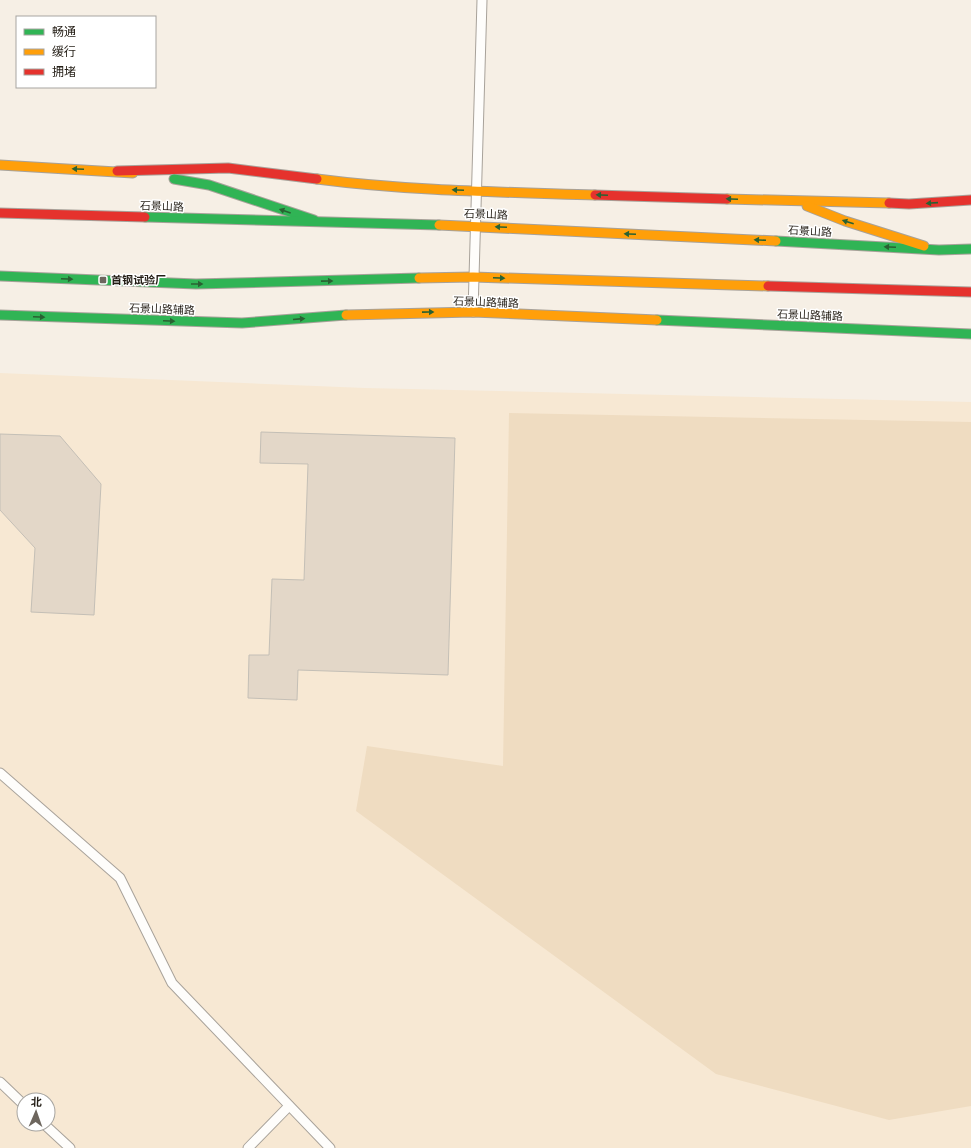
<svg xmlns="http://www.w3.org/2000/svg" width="971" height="1148" viewBox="0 0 971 1148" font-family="'Golos Text','Noto Sans SC',sans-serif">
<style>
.built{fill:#f7e8d3;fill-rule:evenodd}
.green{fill:#efdcc1}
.building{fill:#e3d7c8;stroke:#c4bfb6}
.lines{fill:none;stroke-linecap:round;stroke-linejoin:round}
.lane-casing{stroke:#a8a29a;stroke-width:11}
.fast-casing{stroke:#a8a29a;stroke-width:11}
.slow-casing{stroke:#a8a29a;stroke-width:11}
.jam-casing{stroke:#a8a29a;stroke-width:11}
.lane{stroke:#fefdfb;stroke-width:9}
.fast{stroke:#30b455;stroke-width:9}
.slow{stroke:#ff9f0a;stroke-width:9}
.jam{stroke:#e5322d;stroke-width:9}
.oneway{fill:#296132}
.poi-dot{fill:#6d665e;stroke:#fff;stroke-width:1.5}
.labels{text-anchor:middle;stroke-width:3;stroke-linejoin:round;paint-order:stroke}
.street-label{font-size:11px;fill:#231d15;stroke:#fff}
.poi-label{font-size:11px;font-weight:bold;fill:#231d15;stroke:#fff;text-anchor:start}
</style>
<rect width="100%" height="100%" fill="#f6efe5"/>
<path class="built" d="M 0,373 L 365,388 L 971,402 L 971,1148 L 0,1148 ZM 24,1100 L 48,1100 L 48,1124 L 24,1124 Z"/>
<path class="green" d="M 509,413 L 971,422 L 971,1106 L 889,1120 L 716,1074 L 356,811 L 367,746 L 503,766 Z"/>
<g class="building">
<path d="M 261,432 L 455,438 L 448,675 L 298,670 L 297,700 L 248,698 L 249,655 L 269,655 L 272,579 L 304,580 L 308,464 L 260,463 Z"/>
<path d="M 0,434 L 60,436 L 101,484 L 94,615 L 31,612 L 35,548 L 0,510 Z"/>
</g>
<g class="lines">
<defs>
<g id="lane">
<path d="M 473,312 L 482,0"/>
<path d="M 0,773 L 120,878 L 172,983 L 330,1148"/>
<path d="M 0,1082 L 24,1105"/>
<path d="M 44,1124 L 70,1148"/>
<path d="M 248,1148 L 289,1106"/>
</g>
<g id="fast">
<path d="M 174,179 L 209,185 L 314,220"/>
<path d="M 145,217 L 439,225"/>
<path d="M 776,241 L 939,250 L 971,249"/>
<path d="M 0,276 L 196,284 L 419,278"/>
<path d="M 0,315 L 242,323 L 346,315"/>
<path d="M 657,320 L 971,334"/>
</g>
<g id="slow">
<path d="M 0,165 L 133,173"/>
<path d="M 317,179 C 409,191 502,192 595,195"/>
<path d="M 727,199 L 889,203"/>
<path d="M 807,206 L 845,221 L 924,246"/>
<path d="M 439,225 L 776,241"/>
<path d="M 419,278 L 473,277 L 768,286"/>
<path d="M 346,315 L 473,312 L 657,320"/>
</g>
<g id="jam">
<path d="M 117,171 L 228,168 L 317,179"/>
<path d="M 595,195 L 727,199"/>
<path d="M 889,203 L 909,204 L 971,200"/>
<path d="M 0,213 L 145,217"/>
<path d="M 768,286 L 971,292"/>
</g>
</defs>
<use href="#lane" class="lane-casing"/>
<use href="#fast" class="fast-casing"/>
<use href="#slow" class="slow-casing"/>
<use href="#jam" class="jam-casing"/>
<use href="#lane" class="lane"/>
<use href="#fast" class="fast"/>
<use href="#slow" class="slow"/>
<use href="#jam" class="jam"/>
</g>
<defs><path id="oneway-solid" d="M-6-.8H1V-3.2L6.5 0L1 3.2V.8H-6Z"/></defs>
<g class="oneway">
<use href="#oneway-solid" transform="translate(78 169) rotate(-178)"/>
<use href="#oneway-solid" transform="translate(458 190) rotate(-177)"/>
<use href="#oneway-solid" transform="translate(602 195) rotate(-178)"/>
<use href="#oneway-solid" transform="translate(732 199) rotate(-178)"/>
<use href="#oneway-solid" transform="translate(932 203) rotate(176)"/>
<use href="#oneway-solid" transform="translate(285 211) rotate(-161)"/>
<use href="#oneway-solid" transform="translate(848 222) rotate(-162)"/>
<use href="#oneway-solid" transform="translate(501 227) rotate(-177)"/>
<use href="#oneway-solid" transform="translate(630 234) rotate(-177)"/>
<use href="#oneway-solid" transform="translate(760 240) rotate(-177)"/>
<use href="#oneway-solid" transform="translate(890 247) rotate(-177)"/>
<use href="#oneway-solid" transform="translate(499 278) rotate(2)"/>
<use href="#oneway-solid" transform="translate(67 279) rotate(3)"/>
<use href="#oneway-solid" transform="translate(327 281) rotate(-1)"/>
<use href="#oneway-solid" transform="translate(197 284)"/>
<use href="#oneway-solid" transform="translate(428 312) rotate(-1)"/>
<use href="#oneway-solid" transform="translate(39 317) rotate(2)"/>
<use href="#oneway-solid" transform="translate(299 319) rotate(-5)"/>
<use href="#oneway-solid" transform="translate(169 321) rotate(2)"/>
</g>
<rect class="poi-dot" x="99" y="276" width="8" height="8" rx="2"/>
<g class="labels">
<g class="street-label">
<text transform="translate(162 206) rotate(2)" y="4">石景山路</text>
<text transform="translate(486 214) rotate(2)" y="4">石景山路</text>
<text transform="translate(810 231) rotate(3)" y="4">石景山路</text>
<text transform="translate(486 302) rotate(2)" y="4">石景山路辅路</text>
<text transform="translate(162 309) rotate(2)" y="4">石景山路辅路</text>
<text transform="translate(810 315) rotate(2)" y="4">石景山路辅路</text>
</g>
<g class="poi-label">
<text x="111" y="284">首钢试验厂</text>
</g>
</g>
<rect x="16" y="16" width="140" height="72" fill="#ffffff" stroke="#a7a5a1"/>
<rect x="24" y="29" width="20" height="6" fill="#30b455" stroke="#a7a5a1"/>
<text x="52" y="36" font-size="12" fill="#231d15">畅通</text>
<rect x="24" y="49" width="20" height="6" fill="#ff9f0a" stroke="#a7a5a1"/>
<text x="52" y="56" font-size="12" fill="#231d15">缓行</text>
<rect x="24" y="69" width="20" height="6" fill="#e5322d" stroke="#a7a5a1"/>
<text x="52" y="76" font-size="12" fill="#231d15">拥堵</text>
<g transform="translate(36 1112) rotate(2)"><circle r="19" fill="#ffffff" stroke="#a7a5a1"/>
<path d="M0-3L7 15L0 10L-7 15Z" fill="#6d665e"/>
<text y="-6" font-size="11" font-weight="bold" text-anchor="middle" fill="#231d15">北</text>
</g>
</svg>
